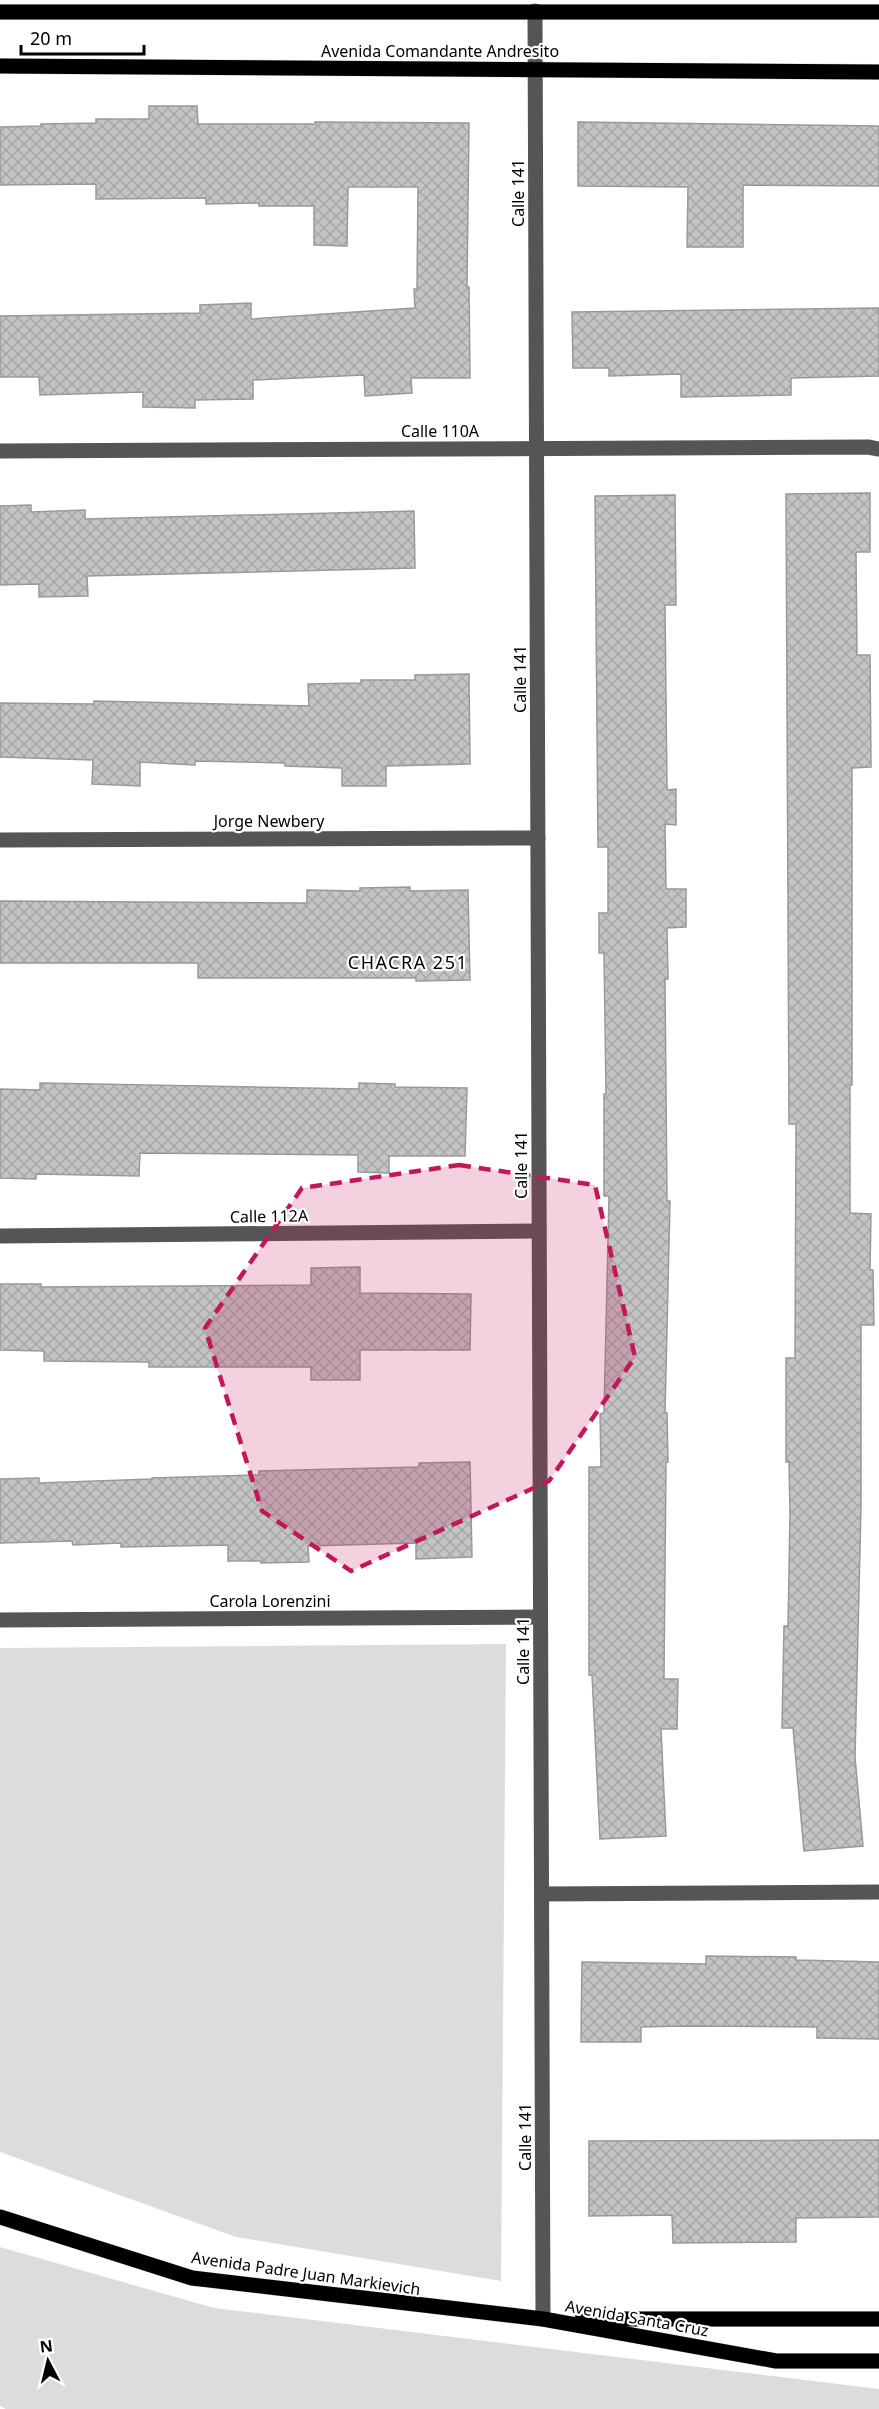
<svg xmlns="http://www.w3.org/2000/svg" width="879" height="2409" viewBox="0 0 879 2409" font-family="'Noto Sans',sans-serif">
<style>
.green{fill:#dcdcdc}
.building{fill:url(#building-cross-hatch);stroke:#999;stroke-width:1.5}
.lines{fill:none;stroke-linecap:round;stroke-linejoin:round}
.major-casing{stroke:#dbdbdb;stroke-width:16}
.minor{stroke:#555;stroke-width:15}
.major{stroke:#000;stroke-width:15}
.marked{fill:#c2185b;fill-opacity:0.2;stroke:#c2185b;stroke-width:4.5;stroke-dasharray:12 8;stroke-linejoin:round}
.labels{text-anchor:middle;stroke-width:4.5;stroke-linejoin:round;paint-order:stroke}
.street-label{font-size:16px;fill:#000;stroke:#fff}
.neighbourhood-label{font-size:18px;letter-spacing:1.5px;fill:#000;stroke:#fff}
</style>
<defs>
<pattern id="building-cross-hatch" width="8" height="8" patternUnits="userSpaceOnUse" patternTransform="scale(1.5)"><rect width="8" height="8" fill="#c4c4c4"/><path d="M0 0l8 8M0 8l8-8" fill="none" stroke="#a7a7a7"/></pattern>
</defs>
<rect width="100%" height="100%" fill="#fff"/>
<g class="green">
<path d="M 506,1644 L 501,2281 L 236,2237 L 0,2152 L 0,1648 Z"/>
<path d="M 0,2247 L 214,2308 L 879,2389 L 879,2409 L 6,2409 L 0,2406 Z"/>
</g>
<g class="building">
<path d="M 149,106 L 197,106 L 198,124 L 315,124 L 315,122 L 469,123 L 467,287 L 469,287 L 470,378 L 411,378 L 412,393 L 365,396 L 364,375 L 253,380 L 253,399 L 195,400 L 195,408 L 143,407 L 143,392 L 40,395 L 39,377 L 0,377 L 0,316 L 200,313 L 200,305 L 251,303 L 251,319 L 415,308 L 414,289 L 417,289 L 418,187 L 348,187 L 347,246 L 314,245 L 314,206 L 259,206 L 259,203 L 206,204 L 206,198 L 96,199 L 96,184 L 0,185 L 0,127 L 41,126 L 41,124 L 96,123 L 96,119 L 149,119 Z"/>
<path d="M 578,122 L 879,126 L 879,186 L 743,185 L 743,247 L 687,247 L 688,187 L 578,186 Z"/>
<path d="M 879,308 L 879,376 L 791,378 L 791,395 L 681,397 L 681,374 L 609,376 L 609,368 L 573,368 L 572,312 Z"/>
<path d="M 870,493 L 870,552 L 856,552 L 857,655 L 870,655 L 871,767 L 852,768 L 852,1085 L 850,1085 L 850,1213 L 871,1214 L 870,1270 L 873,1270 L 874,1325 L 861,1325 L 861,1507 L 855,1757 L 863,1846 L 804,1851 L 793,1728 L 782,1728 L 784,1626 L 788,1626 L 790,1514 L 789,1462 L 786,1462 L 786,1358 L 795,1358 L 796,1124 L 789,1124 L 786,494 Z"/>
<path d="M 675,495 L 676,605 L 665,605 L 667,790 L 676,789 L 676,825 L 665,824 L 666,889 L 686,889 L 686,927 L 667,928 L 668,979 L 665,979 L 667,1201 L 670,1201 L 665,1413 L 667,1413 L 668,1462 L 666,1462 L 664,1679 L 678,1679 L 677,1729 L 661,1729 L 666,1836 L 600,1839 L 592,1675 L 589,1675 L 589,1467 L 601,1467 L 600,1414 L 604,1413 L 609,1196 L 604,1196 L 604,1094 L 606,1094 L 604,953 L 599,953 L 599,913 L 608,913 L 608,847 L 598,847 L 595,496 Z"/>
<path d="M 31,505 L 31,512 L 85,510 L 85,519 L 414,511 L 415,568 L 87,576 L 88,596 L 39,597 L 39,584 L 0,585 L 0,506 Z"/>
<path d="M 469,674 L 470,764 L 386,766 L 386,786 L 342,786 L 342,768 L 285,766 L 285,763 L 195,761 L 195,765 L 140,762 L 140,786 L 92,784 L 93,760 L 0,757 L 0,703 L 94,704 L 94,701 L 309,706 L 308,684 L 361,683 L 361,680 L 415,680 L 415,675 Z"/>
<path d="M 410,887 L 410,891 L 468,890 L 470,980 L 416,981 L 416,978 L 198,978 L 198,963 L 0,963 L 0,901 L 307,903 L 307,890 L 360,891 L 360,888 Z"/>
<path d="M 40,1083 L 359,1089 L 359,1083 L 395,1084 L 395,1087 L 467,1088 L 465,1156 L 389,1156 L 389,1173 L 358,1172 L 358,1155 L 140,1153 L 139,1176 L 36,1174 L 36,1179 L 0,1178 L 0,1089 L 40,1090 Z"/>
<path d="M 360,1267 L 360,1293 L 471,1294 L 470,1350 L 360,1350 L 360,1380 L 311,1380 L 311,1367 L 149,1367 L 149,1362 L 44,1361 L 44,1351 L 0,1350 L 0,1284 L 41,1284 L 41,1287 L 311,1285 L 311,1268 Z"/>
<path d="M 470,1462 L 472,1557 L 416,1559 L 416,1543 L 308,1546 L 309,1562 L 261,1563 L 261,1561 L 228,1561 L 228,1545 L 121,1547 L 121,1543 L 73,1545 L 72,1541 L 0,1543 L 0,1479 L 39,1478 L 39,1483 L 152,1479 L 152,1478 L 259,1475 L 259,1471 L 419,1467 L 419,1463 Z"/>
<path d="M 706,1956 L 796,1957 L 796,1960 L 879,1962 L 879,2039 L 817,2038 L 817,2027 L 683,2026 L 641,2027 L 641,2042 L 581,2042 L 582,1962 L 706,1964 Z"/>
<path d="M 879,2140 L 879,2217 L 796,2218 L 796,2242 L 673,2243 L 672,2215 L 589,2216 L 589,2141 Z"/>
</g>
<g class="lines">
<defs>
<g id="major">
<path d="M 0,12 L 879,12"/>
<path d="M 0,66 L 879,72"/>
<path d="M 0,2217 L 192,2278 L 543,2319 L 776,2361 L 879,2361"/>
<path d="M 582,2319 L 879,2319"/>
</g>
</defs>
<use href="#major" class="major-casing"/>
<g class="minor">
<path d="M 535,11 L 543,2319"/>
<path d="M 0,451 L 868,447 L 879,449"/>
<path d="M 0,840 L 538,838"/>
<path d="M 0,1236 L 539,1231"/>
<path d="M 0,1620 L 540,1617"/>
<path d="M 542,1894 L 879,1892"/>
</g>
<use href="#major" class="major"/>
</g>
<path class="marked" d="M 459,1165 L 595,1185 L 635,1357 L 549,1481 L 351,1571 L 262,1511 L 205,1328 L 302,1188 Z"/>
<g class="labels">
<g class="street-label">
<text x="440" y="57">Avenida Comandante Andresito</text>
<text transform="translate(518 193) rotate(-90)" y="6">Calle 141</text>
<text x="440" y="437">Calle 110A</text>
<text transform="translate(520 679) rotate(-90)" y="6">Calle 141</text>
<text x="269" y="827">Jorge Newbery</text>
<text transform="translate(521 1165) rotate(-90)" y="6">Calle 141</text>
<text transform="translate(269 1216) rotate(-1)" y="6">Calle 112A</text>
<text x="270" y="1607">Carola Lorenzini</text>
<text transform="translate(523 1651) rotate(-90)" y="6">Calle 141</text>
<text transform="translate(525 2137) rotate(-90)" y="6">Calle 141</text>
<text transform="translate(306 2273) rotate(8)" y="6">Avenida Padre Juan Markievich</text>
<text transform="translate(637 2318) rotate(10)" y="6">Avenida Santa Cruz</text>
</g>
<g class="neighbourhood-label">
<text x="408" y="969">CHACRA 251</text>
</g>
</g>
<g transform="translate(48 2361) rotate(353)" stroke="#ffffff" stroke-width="4.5" paint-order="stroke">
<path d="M0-4.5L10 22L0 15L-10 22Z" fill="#000000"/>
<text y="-9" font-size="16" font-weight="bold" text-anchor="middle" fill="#000000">N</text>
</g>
<path d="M21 45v9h123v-9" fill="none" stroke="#000000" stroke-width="3"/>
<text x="30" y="45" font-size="18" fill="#000000" stroke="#ffffff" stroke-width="4.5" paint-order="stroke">20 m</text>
</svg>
